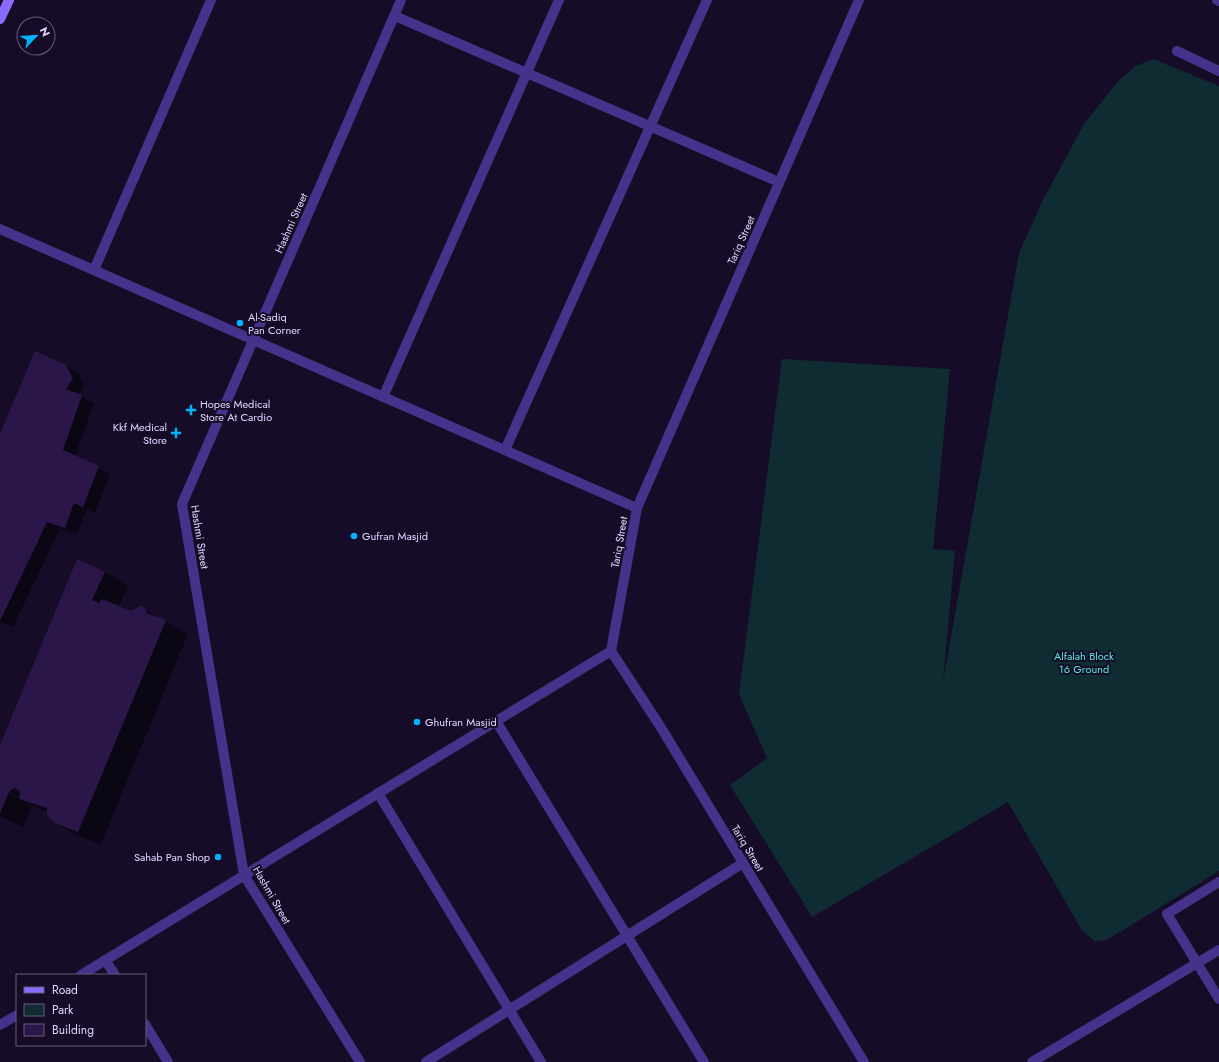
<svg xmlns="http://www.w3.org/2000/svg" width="1219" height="1062" viewBox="0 0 1219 1062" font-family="Jost,sans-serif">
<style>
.green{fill:#0f2c32}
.shadow{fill:#0007;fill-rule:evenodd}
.building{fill:#2b164a}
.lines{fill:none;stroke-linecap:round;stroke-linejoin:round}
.service{stroke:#47328b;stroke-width:10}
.minor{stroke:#47328b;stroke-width:10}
.secondary{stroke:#8a6aff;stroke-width:10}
.poi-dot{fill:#00b3fe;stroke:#160c27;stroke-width:1.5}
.labels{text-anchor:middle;stroke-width:4;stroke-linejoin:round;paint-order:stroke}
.street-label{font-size:11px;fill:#e0d3ff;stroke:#160c27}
.poi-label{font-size:11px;fill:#e0d3ff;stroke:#160c27;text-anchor:start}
.park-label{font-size:11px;fill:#51ede4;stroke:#160c27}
</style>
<rect width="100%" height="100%" fill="#160c27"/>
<path class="green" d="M 1153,59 L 1219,86 L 1219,871 L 1107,940 L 1094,941 L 1081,929 L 1008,802 L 812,917 L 730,785 L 767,758 L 739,694 L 782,359 L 950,369 L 933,549 L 955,551 L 943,682 L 1019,253 L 1043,200 L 1084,124 L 1119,80 L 1136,66 Z"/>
<g class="shadow">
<path d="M 66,366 L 78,373 L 84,386 L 79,395 L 94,403 L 75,457 L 110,474 L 95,513 L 87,509 L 77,534 L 60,529 L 13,627 L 0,622 L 0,437 Z"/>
<path d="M 105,572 L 128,586 L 118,607 L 131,612 L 141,607 L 188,634 L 101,844 L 78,836 L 54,823 L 48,813 L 32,805 L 23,827 L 0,816 L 0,747 ZM 9,791 L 18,797 L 17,798 L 9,793 Z"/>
</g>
<g class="building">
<path d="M 35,351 L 66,365 L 73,378 L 66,389 L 82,395 L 63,450 L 99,466 L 83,507 L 74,503 L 65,528 L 47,522 L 0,621 L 0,434 Z"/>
<path d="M 77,559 L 105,572 L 92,600 L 99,603 L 102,599 L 131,611 L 141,606 L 145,608 L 147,613 L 166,620 L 78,832 L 54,823 L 47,815 L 47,808 L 19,799 L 20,791 L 14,788 L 9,792 L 0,813 L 0,745 Z"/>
</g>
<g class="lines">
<g class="service">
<path d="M 1177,51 L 1219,71"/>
<path d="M 1167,914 L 1219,882"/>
<path d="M 426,1062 L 743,863"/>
</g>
<g class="minor">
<path d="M 859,0 L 637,508 L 611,651 L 660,726 L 864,1062"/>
<path d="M 1217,0 L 1219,1"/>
<path d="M 395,16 L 779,182"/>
<path d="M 0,229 L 637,508"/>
<path d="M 94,270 L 211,0"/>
<path d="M 383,397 L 559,0"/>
<path d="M 505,450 L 707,0"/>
<path d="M 496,721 L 704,1062"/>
<path d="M 378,793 L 541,1062"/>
<path d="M 1167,914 L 1219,999"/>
<path d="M 105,960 L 115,975"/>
<path d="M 81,975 L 611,651"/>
<path d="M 145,1024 L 168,1062"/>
<path d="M 0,1025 L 17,1015"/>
<path d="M 360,1062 L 244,875 L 182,504 L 401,0"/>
<path d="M 1032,1062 L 1219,950"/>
</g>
<path class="secondary" d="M 0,19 L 9,0"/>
</g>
<g class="poi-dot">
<circle cx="240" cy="323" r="4"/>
<path d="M189 404h4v4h4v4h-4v4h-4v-4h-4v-4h4z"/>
<path d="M174 427h4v4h4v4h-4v4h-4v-4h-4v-4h4z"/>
<circle cx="354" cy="536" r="4"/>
<circle cx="417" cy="722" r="4"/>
<circle cx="218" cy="857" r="4"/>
</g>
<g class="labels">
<g class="street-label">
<text transform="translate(291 223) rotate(-66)" y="4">Hashmi Street</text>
<text transform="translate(741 240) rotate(-66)" y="4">Tariq Street</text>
<text transform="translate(200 537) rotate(81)" y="4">Hashmi Street</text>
<text transform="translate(619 542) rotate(-80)" y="4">Tariq Street</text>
<text transform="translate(748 848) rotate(59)" y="4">Tariq Street</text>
<text transform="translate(272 895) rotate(60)" y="4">Hashmi Street</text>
</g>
<g class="poi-label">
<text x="248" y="321">Al-Sadiq<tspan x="248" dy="13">Pan Corner</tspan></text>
<text x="200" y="408">Hopes Medical<tspan x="200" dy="13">Store At Cardio</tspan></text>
<text x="167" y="431" text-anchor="end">Kkf Medical<tspan x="167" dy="13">Store</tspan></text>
<text x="362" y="540">Gufran Masjid</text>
<text x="425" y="726">Ghufran Masjid</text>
<text x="210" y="861" text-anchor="end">Sahab Pan Shop</text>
</g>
<g class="park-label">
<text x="1084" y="660">Alfalah Block<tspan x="1084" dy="13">16 Ground</tspan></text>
</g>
</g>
<rect x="16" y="974" width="130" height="72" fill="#160c27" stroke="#675c7d"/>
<rect x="24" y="987" width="20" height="6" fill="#8a6aff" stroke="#675c7d"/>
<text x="52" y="994" font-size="12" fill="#e0d3ff">Road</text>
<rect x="24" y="1004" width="20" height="12" fill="#0f2c32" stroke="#675c7d"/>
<text x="52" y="1014" font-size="12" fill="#e0d3ff">Park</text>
<rect x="24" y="1024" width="20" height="12" fill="#2b164a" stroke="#675c7d"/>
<text x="52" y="1034" font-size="12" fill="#e0d3ff">Building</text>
<g transform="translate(36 36) rotate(65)"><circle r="19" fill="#160c27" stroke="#675c7d"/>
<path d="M0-3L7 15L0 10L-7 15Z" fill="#00b3fe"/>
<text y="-6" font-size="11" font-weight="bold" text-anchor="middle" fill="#e0d3ff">N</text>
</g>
</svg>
